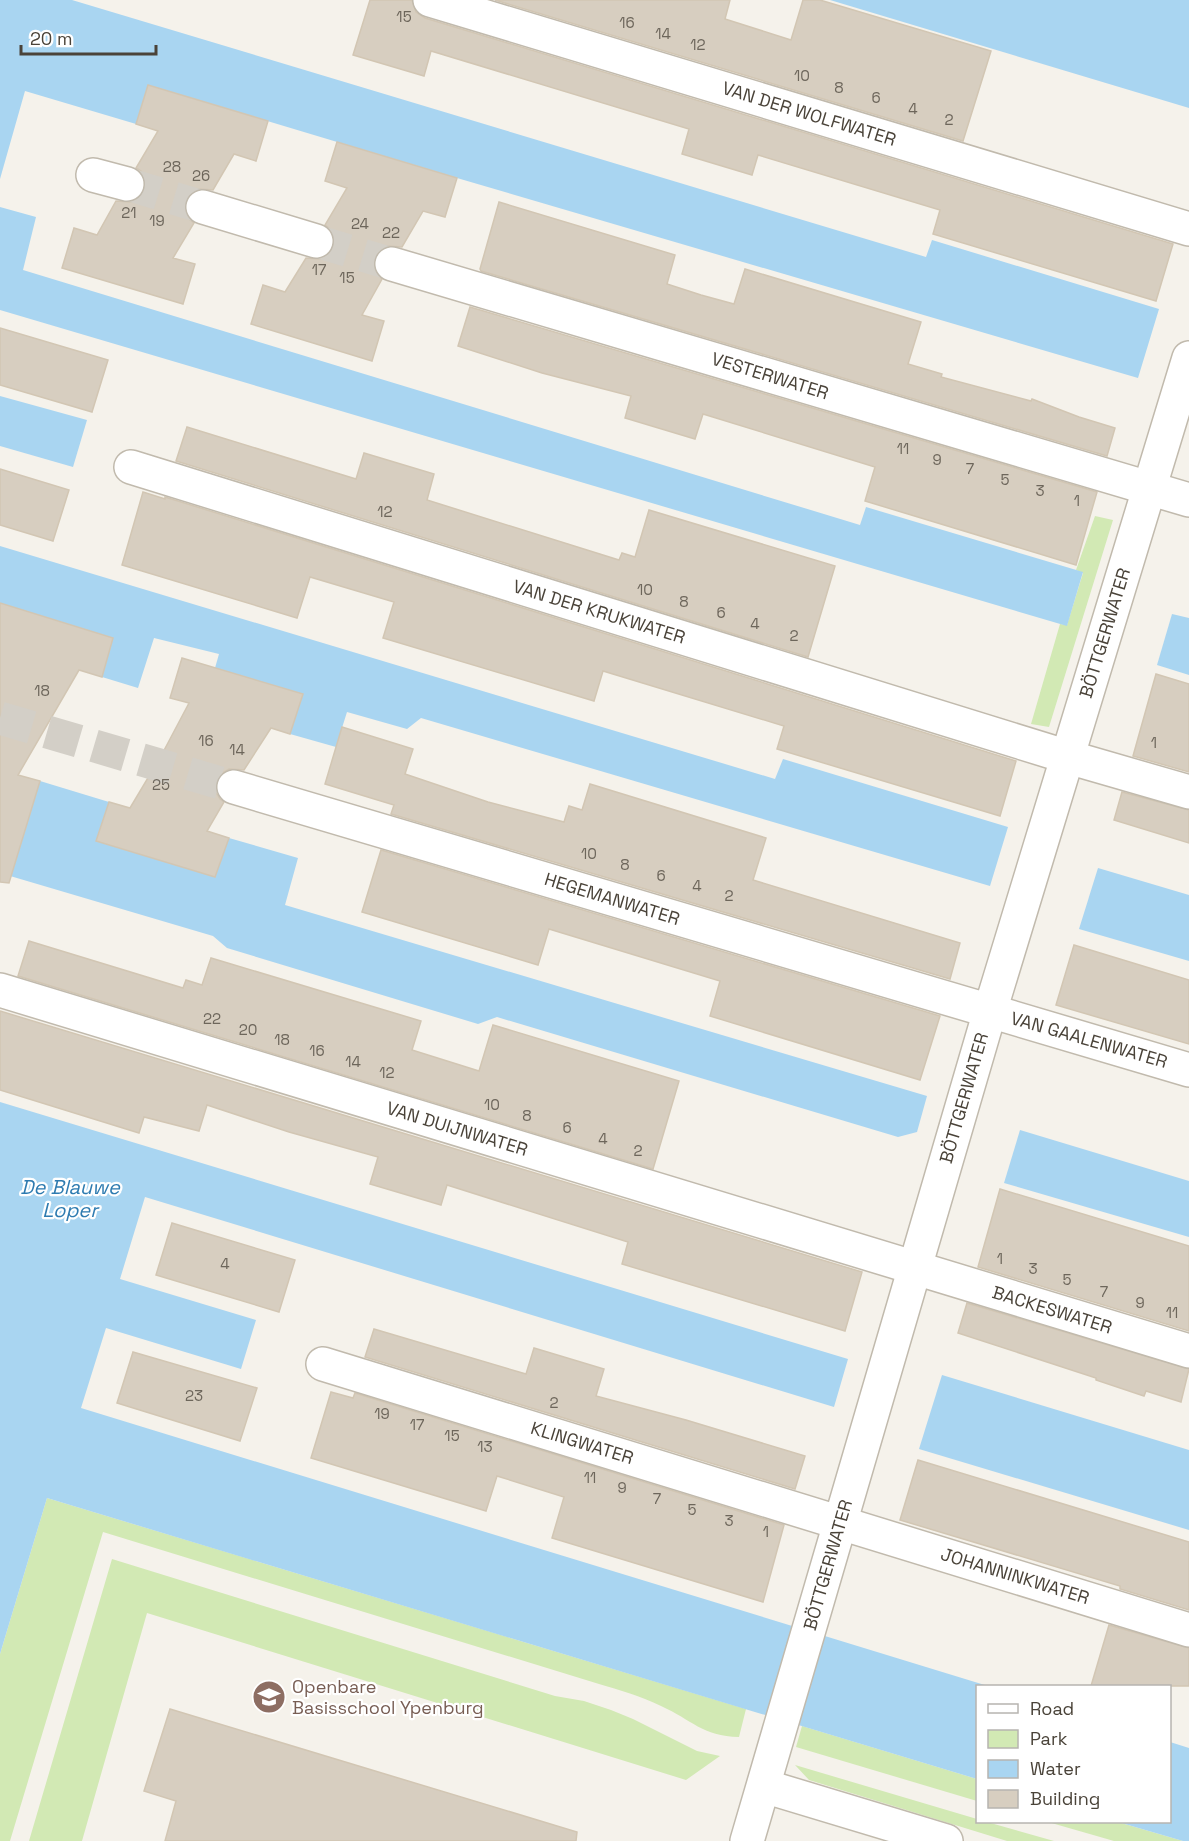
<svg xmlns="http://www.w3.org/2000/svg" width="1189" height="1841" viewBox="0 0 1189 1841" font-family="'Space Grotesk',sans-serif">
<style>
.green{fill:#d2e9b4}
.water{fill:#a9d5f1}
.building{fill:#d7cec0;stroke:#d2c6b3;stroke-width:1.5}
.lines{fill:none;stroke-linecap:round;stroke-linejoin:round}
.street-tunnel{stroke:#d3cfc7;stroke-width:33;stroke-dasharray:33 16;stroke-linecap:butt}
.street-casing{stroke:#c1baad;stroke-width:36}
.street{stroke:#fff;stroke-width:33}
.labels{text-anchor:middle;stroke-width:4.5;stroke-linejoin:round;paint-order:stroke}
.number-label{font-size:15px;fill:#6d665b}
.street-label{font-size:18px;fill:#4a4339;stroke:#fff}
.education-label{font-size:18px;fill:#785e54;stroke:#fff;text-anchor:start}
.water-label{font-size:20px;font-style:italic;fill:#2e7bb0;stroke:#fff}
</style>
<rect width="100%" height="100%" fill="#f5f2eb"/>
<g class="green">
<path d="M 1095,516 L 1113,520 L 1049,727 L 1031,724 L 1060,624 L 1067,625 L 1083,573 L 1076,570 Z"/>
<path d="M 47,1498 L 746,1709 L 739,1737 C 702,1736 692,1720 661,1706 C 641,1696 619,1690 599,1684 L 103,1532 L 10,1841 L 0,1841 L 0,1654 Z"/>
<path d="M 112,1559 L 555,1696 L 584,1701 L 611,1710 L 633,1719 L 697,1751 L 720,1756 L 686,1780 L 147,1613 L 82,1841 L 29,1841 Z"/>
<path d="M 802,1726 L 977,1779 L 977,1801 L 796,1747 Z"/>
<path d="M 795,1765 L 977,1819 L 978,1822 L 987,1822 L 1054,1841 L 1007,1841 L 809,1780 Z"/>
<path d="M 1048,1822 L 1118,1822 L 1183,1841 L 1114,1841 Z"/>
</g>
<g class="water">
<path d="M 0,0 L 72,0 L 926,257 L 932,240 L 1159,309 L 1138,378 L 457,178 L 148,85 L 136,124 L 25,91 L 0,179 Z"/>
<path d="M 830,0 L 1189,0 L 1189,108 Z"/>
<path d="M 0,207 L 36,217 L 23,270 L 860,525 L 866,507 L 1083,572 L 1067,626 L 0,310 Z"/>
<path d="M 0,396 L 87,420 L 73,467 L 0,446 Z"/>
<path d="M 0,546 L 775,779 L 783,759 L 1008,827 L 990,886 L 421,718 L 407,729 L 347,712 L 336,747 L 290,734 L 302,695 L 215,668 L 219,654 L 154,638 L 138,688 L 102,677 L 113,638 L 0,603 Z"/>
<path d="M 1172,614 L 1189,618 L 1189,675 L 1157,665 Z"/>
<path d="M 40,781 L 109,802 L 97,841 L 215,877 L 229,838 L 298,858 L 285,905 L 927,1096 L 917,1132 L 898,1137 L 497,1017 L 478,1024 L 227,948 L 213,936 L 0,873 L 0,812 L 28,820 Z"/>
<path d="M 1098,868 L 1189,895 L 1189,961 L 1079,929 Z"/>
<path d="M 0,1102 L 848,1359 L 834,1407 L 145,1197 L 120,1279 L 256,1320 L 241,1369 L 106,1328 L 81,1408 L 988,1686 L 978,1686 L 977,1779 L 47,1498 L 0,1654 Z"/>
<path d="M 1020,1130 L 1189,1181 L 1189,1237 L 1004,1183 Z"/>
<path d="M 942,1375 L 1189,1450 L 1189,1530 L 919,1449 Z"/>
<path d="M 1170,1742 L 1189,1748 L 1189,1841 L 1183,1841 L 1118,1822 L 1170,1822 Z"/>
</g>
<g class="building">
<path d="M 370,0 L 412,0 L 416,12 L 425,18 L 1173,244 L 1156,301 L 933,234 L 940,210 L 758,155 L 752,175 L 682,154 L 689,129 L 431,51 L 424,76 L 353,55 Z"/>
<path d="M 495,0 L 730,0 L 725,19 L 791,40 L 803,0 L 820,0 L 991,51 L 963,141 Z"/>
<path d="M 148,85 L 268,121 L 256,161 L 234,154 L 213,190 L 198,189 L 190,194 L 185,201 L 185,212 L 189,219 L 194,223 L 173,258 L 195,264 L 183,304 L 62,268 L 74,228 L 97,235 L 116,201 L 132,202 L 141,197 L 145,189 L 145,179 L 141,171 L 136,168 L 158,131 L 136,124 Z"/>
<path d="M 337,142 L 457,178 L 445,217 L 423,211 L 402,247 L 387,246 L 380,250 L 374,258 L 374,269 L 382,279 L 362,315 L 384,321 L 372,361 L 251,324 L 263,285 L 285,292 L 306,258 L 321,259 L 329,254 L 334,247 L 334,236 L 330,229 L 325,225 L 347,188 L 325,181 Z"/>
<path d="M 499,202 L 675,255 L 667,284 L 701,295 L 734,304 L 745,269 L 921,322 L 908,364 L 942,374 L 941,377 L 1031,401 L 1032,399 L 1079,417 L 1115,428 L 1107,456 L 481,271 L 480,269 Z"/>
<path d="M 470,307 L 1097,492 L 1076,565 L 865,501 L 875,467 L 703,414 L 695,439 L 625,418 L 631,396 L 542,373 L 458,346 Z"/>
<path d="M 0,328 L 108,360 L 92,412 L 0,385 Z"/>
<path d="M 187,427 L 356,479 L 364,453 L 434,474 L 427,500 L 619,560 L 622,553 L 635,557 L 649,510 L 835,566 L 808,657 L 176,461 Z"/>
<path d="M 0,469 L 69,490 L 53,541 L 0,525 Z"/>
<path d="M 143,492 L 165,499 L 165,497 L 1016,761 L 1000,816 L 777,749 L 784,726 L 603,671 L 594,701 L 383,638 L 394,602 L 310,577 L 297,618 L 122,565 Z"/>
<path d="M 0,603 L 113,638 L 102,677 L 79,670 L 18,775 L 40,781 L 9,883 L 0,882 Z"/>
<path d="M 182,658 L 303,694 L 290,734 L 271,728 L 244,770 L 229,769 L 221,774 L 216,781 L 216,792 L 220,799 L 224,802 L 207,831 L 229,838 L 215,877 L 96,841 L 109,802 L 130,808 L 161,756 L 189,703 L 170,698 Z"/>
<path d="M 1156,674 L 1189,684 L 1189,772 L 1133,756 Z"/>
<path d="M 342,727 L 413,749 L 405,774 L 488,802 L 564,822 L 569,806 L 582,810 L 590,784 L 766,838 L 753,880 L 960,943 L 950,979 L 391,814 L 394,805 L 325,784 Z"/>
<path d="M 1122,792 L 1189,810 L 1189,843 L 1114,820 Z"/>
<path d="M 381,850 L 940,1016 L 920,1080 L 710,1016 L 720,981 L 549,929 L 538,965 L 362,912 Z"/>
<path d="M 29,941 L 183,988 L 186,980 L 202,985 L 211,958 L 421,1021 L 412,1050 L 479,1071 L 493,1025 L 679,1081 L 653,1169 L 18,976 Z"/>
<path d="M 1074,945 L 1189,980 L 1189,1044 L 1056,1005 Z"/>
<path d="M 0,1011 L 862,1272 L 845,1331 L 622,1264 L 628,1242 L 447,1185 L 441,1205 L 370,1184 L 378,1157 L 289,1132 L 207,1105 L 199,1131 L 144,1117 L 139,1133 L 0,1090 Z"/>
<path d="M 1000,1189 L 1189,1246 L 1189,1331 L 978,1267 Z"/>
<path d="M 172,1223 L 295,1260 L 279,1312 L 156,1275 Z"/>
<path d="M 967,1303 L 1189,1369 L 1181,1402 L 1146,1391 L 1144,1396 L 1096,1380 L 1096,1378 L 958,1333 Z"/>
<path d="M 374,1329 L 526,1374 L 534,1348 L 604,1369 L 596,1396 L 686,1420 L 805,1456 L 795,1489 L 365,1357 Z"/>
<path d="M 133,1352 L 257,1388 L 240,1441 L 117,1403 Z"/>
<path d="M 331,1392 L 353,1398 L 355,1393 L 784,1525 L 763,1602 L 552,1538 L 564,1497 L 497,1476 L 486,1511 L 311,1458 Z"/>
<path d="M 918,1460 L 1189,1542 L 1189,1610 L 1120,1589 L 1120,1586 L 900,1520 Z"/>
<path d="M 1109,1625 L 1189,1648 L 1189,1686 L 1091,1686 Z"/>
<path d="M 170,1709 L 577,1832 L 576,1841 L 165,1841 L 176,1801 L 144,1791 Z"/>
</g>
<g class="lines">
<g class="street-tunnel">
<path d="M 127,184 L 203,207"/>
<path d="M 316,241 L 392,264"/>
<path d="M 0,718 L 234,787"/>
</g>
<defs>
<g id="street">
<path d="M 430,0 L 1189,229"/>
<path d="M 93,175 L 127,184"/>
<path d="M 203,207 L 316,241"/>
<path d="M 392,264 L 1189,500"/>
<path d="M 131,467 L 1068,757 L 1189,792"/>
<path d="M 234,787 L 1189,1070"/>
<path d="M 0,990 L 1189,1351"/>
<path d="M 323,1364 L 1189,1630"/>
<path d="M 764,1786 L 946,1841"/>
<path d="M 747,1841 L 990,1011 L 1189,358"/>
</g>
</defs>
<use href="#street" class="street-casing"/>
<use href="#street" class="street"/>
</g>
<defs>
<symbol id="school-disc" viewBox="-11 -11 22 22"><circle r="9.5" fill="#8d6e63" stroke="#fff"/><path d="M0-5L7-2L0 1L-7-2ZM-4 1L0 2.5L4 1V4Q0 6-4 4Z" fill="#fff"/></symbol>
</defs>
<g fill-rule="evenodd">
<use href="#school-disc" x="250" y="1678" width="38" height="38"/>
</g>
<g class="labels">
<g class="number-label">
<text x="404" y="22">15</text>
<text x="627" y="28">16</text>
<text x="663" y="39">14</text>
<text x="698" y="50">12</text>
<text x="802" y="81">10</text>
<text x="839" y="93">8</text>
<text x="876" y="103">6</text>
<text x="913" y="114">4</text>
<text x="949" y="125">2</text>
<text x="172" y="172">28</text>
<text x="201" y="181">26</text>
<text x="129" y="218">21</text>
<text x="157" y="226">19</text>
<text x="360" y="229">24</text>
<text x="391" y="238">22</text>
<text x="319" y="275">17</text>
<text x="347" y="283">15</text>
<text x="903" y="454">11</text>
<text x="937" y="465">9</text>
<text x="970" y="474">7</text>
<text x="1005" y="485">5</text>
<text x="1040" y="496">3</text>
<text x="1077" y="506">1</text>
<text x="385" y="517">12</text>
<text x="645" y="595">10</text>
<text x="684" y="607">8</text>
<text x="721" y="618">6</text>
<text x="755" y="629">4</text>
<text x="794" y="641">2</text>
<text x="42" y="696">18</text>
<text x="206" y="746">16</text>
<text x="1154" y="748">1</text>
<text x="237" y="755">14</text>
<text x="161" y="790">25</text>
<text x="589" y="859">10</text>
<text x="625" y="870">8</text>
<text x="661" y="881">6</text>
<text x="697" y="891">4</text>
<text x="729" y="901">2</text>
<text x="212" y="1024">22</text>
<text x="248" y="1035">20</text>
<text x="282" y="1045">18</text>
<text x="317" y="1056">16</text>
<text x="353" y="1067">14</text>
<text x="387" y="1078">12</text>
<text x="492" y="1110">10</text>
<text x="527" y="1121">8</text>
<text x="567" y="1133">6</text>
<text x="603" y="1144">4</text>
<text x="638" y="1156">2</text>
<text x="1000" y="1264">1</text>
<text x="225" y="1269">4</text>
<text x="1033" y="1274">3</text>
<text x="1067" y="1285">5</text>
<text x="1104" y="1297">7</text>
<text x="1140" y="1308">9</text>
<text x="1172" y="1318">11</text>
<text x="194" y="1401">23</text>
<text x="554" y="1408">2</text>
<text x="382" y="1419">19</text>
<text x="417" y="1430">17</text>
<text x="452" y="1441">15</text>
<text x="485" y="1452">13</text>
<text x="590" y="1483">11</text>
<text x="622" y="1493">9</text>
<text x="657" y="1504">7</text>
<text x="692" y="1515">5</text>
<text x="729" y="1526">3</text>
<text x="766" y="1537">1</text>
</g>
<g class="street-label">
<text transform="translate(809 114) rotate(17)" y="6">VAN DER WOLFWATER</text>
<text transform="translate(770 376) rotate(17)" y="6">VESTERWATER</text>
<text transform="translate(599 612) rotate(17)" y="6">VAN DER KRUKWATER</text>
<text transform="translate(1105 633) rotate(-73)" y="6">BÖTTGERWATER</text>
<text transform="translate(612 899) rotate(17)" y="6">HEGEMANWATER</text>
<text transform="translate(1089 1040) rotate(16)" y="6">VAN GAALENWATER</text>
<text transform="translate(964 1098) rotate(-74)" y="6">BÖTTGERWATER</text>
<text transform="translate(457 1129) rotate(17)" y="6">VAN DUIJNWATER</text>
<text transform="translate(1052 1310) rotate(17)" y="6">BACKESWATER</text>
<text transform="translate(582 1443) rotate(17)" y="6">KLINGWATER</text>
<text transform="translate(828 1565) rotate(-74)" y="6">BÖTTGERWATER</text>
<text transform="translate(1015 1576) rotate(17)" y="6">JOHANNINKWATER</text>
</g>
<g class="education-label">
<text x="292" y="1693">Openbare<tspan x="292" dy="21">Basisschool Ypenburg</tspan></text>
</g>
<g class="water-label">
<text x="70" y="1194">De Blauwe<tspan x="70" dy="23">Loper</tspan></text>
</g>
</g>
<rect x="976" y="1685" width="195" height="138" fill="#ffffff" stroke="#b7b4b0" stroke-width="1.5"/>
<rect x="988" y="1704" width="30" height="9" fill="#ffffff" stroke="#b7b4b0" stroke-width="1.5"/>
<text x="1030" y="1715" font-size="18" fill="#4a4339">Road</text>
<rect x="988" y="1730" width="30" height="18" fill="#d2e9b4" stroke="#b7b4b0" stroke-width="1.5"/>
<text x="1030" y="1745" font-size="18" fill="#4a4339">Park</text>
<rect x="988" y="1760" width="30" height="18" fill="#a9d5f1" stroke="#b7b4b0" stroke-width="1.5"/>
<text x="1030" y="1775" font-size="18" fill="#4a4339">Water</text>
<rect x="988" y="1790" width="30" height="18" fill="#d7cec0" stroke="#b7b4b0" stroke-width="1.5"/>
<text x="1030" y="1805" font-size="18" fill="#4a4339">Building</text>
<path d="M21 45v9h135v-9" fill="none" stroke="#4a4339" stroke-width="3"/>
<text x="30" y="45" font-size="18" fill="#4a4339" stroke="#ffffff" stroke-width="4.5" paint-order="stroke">20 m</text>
</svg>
